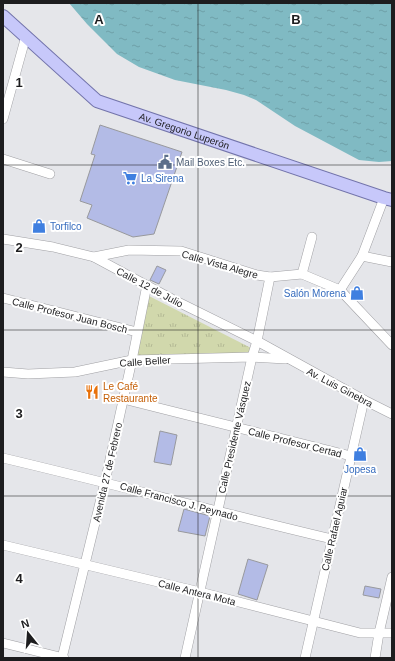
<svg xmlns="http://www.w3.org/2000/svg" width="395" height="661" viewBox="0 0 395 661" font-family="Helvetica,sans-serif">
<style>
.grass{fill:url(#grass-tufts)}
.water{fill:url(#water-ripples)}
.building{fill:#b3bbe6;stroke:#98999d}
.lines{fill:none;stroke-linecap:round;stroke-linejoin:round}
.minor-casing{stroke:#a0a0a4;stroke-width:10}
.major-casing{stroke:#7374ab;stroke-width:14}
.minor{stroke:#fff;stroke-width:9}
.major{stroke:#c7c8fa;stroke-width:12}
.grid{fill:none;stroke:#1d1d1f;stroke-width:1;stroke-opacity:0.55}
.labels{text-anchor:middle;stroke-width:4;stroke-linejoin:round;paint-order:stroke}
.street-label{font-size:10px;fill:#1d1d1f;stroke:#fff}
.service-label{font-size:10px;fill:#4e5e75;stroke:#fff;text-anchor:start}
.shop-label{font-size:10px;fill:#366cbe;stroke:#fff;text-anchor:start}
.food-label{font-size:10px;fill:#c56008;stroke:#fff;text-anchor:start}
.grid-label{font-size:13px;text-anchor:middle;font-weight:bold;fill:#1d1d1f;stroke:#fff;stroke-width:4;stroke-linejoin:round;paint-order:stroke}
</style>
<defs>
<pattern id="grass-tufts" width="24" height="20" patternUnits="userSpaceOnUse"><rect width="24" height="20" fill="#d1d8ac"/><path d="M3 7l-1-3M5 7V3M7 7l1-3M15 17l-1-3M17 17v-4M19 17l1-3" fill="none" stroke="#b3b994"/></pattern>
<pattern id="water-ripples" width="26" height="14" patternUnits="userSpaceOnUse"><rect width="26" height="14" fill="#80bac3"/><path d="M2 4q2-2 4 0t4 0M15 11q2-2 4 0t4 0" fill="none" stroke="#6e9fa7"/></pattern>
</defs>
<rect width="100%" height="100%" fill="#e5e6ea"/>
<path class="grass" d="M 149,296 L 269,357 L 136,357 Z"/>
<path class="water" d="M 69,3 L 392,3 L 392,161 L 379,162 L 359,160 L 295,126 L 256,100 L 244,95 L 226,90 L 175,80 L 139,67 L 117,54 L 87,24 Z"/>
<g class="building">
<path d="M 100,125 L 182,152 L 154,234 L 133,237 L 87,218 L 92,205 L 80,201 L 95,155 L 91,154 Z"/>
<path d="M 157,266 L 166,270 L 159,284 L 150,280 Z"/>
<path d="M 160,431 L 177,435 L 171,465 L 154,462 Z"/>
<path d="M 184,509 L 210,516 L 205,536 L 178,531 Z"/>
<path d="M 248,559 L 268,565 L 257,600 L 238,594 Z"/>
<path d="M 365,586 L 381,589 L 379,598 L 363,595 Z"/>
</g>
<g class="lines">
<defs>
<g id="minor">
<path d="M 3,119 L 26,36"/>
<path d="M 3,159 L 50,174"/>
<path d="M 3,239 L 53,247 L 94,257 L 172,299 L 257,341 L 364,400 L 392,414"/>
<path d="M 362,256 L 392,262"/>
<path d="M 94,257 L 129,250 L 181,251 L 257,275 L 270,277 L 302,274 L 340,290 L 392,345"/>
<path d="M 302,274 L 312,237"/>
<path d="M 340,290 L 362,256 L 384,198"/>
<path d="M 3,298 L 137,332"/>
<path d="M 3,372 L 28,374 L 75,372 L 132,360 L 252,357 L 286,359"/>
<path d="M 123,399 L 351,456"/>
<path d="M 3,458 C 113,484 222,513 332,539"/>
<path d="M 3,545 L 200,592 L 360,633 L 392,633"/>
<path d="M 3,643 L 64,658"/>
<path d="M 62,658 L 105,482 L 132,360 L 147,285"/>
<path d="M 185,658 L 252,357 L 257,341 L 270,277"/>
<path d="M 305,658 L 364,400"/>
<path d="M 375,658 L 379,633 L 392,577"/>
</g>
<g id="major">
<path id="s1" d="M 3,16 L 97,101 L 384,198 L 392,200"/>
</g>
</defs>
<use href="#minor" class="minor-casing"/>
<use href="#major" class="major-casing"/>
<use href="#minor" class="minor"/>
<use href="#major" class="major"/>
</g>
<path class="grid" d="M 198,3 L 198,658M 3,165 L 392,165M 3,330 L 392,330M 3,496 L 392,496"/>
<defs>
<symbol id="civic-bare" viewBox="-9 -9 18 18"><path d="M-.6-6.5H3V-4.5H.6V-3L4-1V1h2V6H-6V1h2V-1L-.6-3ZM-1.2 2.5V6h2.4V2.5Z" fill="#5c6f8a" stroke="#fff" stroke-width="2.5" paint-order="stroke"/></symbol>
<symbol id="supermarket-bare" viewBox="-9 -9 18 18"><path d="M-6-5.5h2.5l.6 2H6L4.5 2H-2.5L-4.4-4H-6ZM-1.5 3.2a1.3 1.3 0 1 0 .1 0ZM3 3.2a1.3 1.3 0 1 0 .1 0Z" fill="#3f7fe0" stroke="#fff" stroke-width="2.5" paint-order="stroke"/></symbol>
<symbol id="shop-bare" viewBox="-9 -9 18 18"><path d="M-5-2.5h2.3a2.7 3.5 0 0 1 5.4 0H5L5.5 6h-11ZM-1.5-2.5h3a1.5 2.3 0 0 0-3 0Z" fill="#3f7fe0" stroke="#fff" stroke-width="2.5" paint-order="stroke"/></symbol>
<symbol id="restaurant-bare" viewBox="-9 -9 18 18"><path d="M-5-6h1v4h1v-4h1v4h1v-4h1v5L-1.5 .5V6h-2V.5L-5-1ZM5-6V6H3V1.5H1.5Q1.5-4 5-6Z" fill="#e8710a" stroke="#fff" stroke-width="2.5" paint-order="stroke"/></symbol>
</defs>
<g fill-rule="evenodd">
<use href="#civic-bare" x="155" y="152" width="20" height="20"/>
<use href="#supermarket-bare" x="120" y="168" width="20" height="20"/>
<use href="#shop-bare" x="29" y="216" width="20" height="20"/>
<use href="#shop-bare" x="347" y="283" width="20" height="20"/>
<use href="#restaurant-bare" x="82" y="382" width="20" height="20"/>
<use href="#shop-bare" x="350" y="444" width="20" height="20"/>
</g>
<g class="labels">
<g class="street-label">
<text dy="4" stroke="none"><textPath href="#s1" startOffset="219">Av. Gregorio Luperón</textPath></text>
<text transform="translate(220 264) rotate(16)" y="4">Calle Vista Alegre</text>
<text transform="translate(150 287) rotate(28)" y="4">Calle 12 de Julio</text>
<text transform="translate(70 315) rotate(14)" y="4">Calle Profesor Juan Bosch</text>
<text transform="translate(145 361) rotate(-4)" y="4">Calle Beller</text>
<text transform="translate(340 387) rotate(28)" y="4">Av. Luis Ginebra</text>
<text transform="translate(234 437) rotate(-77)" y="4">Calle Presidente Vásquez</text>
<text transform="translate(295 442) rotate(14)" y="4">Calle Profesor Certad</text>
<text transform="translate(107 472) rotate(-77)" y="4">Avenida 27 de Febrero</text>
<text transform="translate(179 501) rotate(15)" y="4">Calle Francisco J. Peynado</text>
<text transform="translate(334 529) rotate(-77)" y="4">Calle Rafael Aguiar</text>
<text transform="translate(197 592) rotate(14)" y="4">Calle Antera Mota</text>
</g>
<g class="service-label">
<text x="176" y="166">Mail Boxes Etc.</text>
</g>
<g class="shop-label">
<text x="141" y="182">La Sirena</text>
<text x="50" y="230">Torfilco</text>
<text x="346" y="297" text-anchor="end">Salón Morena</text>
<text x="360" y="473" text-anchor="middle">Jopesa</text>
</g>
<g class="food-label">
<text x="103" y="390">Le Café<tspan x="103" dy="12">Restaurante</tspan></text>
</g>
</g>
<g class="grid-label">
<text x="99" y="24">A</text>
<text x="296" y="24">B</text>
<text x="19" y="87">1</text>
<text x="19" y="252">2</text>
<text x="19" y="418">3</text>
<text x="19" y="583">4</text>
</g>
<rect width="395" height="661" fill="none" stroke="#1d1d1f" stroke-width="8"/>
<g transform="translate(28 633) rotate(343)" stroke="#ffffff" stroke-width="3" paint-order="stroke">
<path d="M0-3L7 15L0 10L-7 15Z" fill="#1d1d1f"/>
<text y="-6" font-size="11" font-weight="bold" text-anchor="middle" fill="#1d1d1f">N</text>
</g>
</svg>
